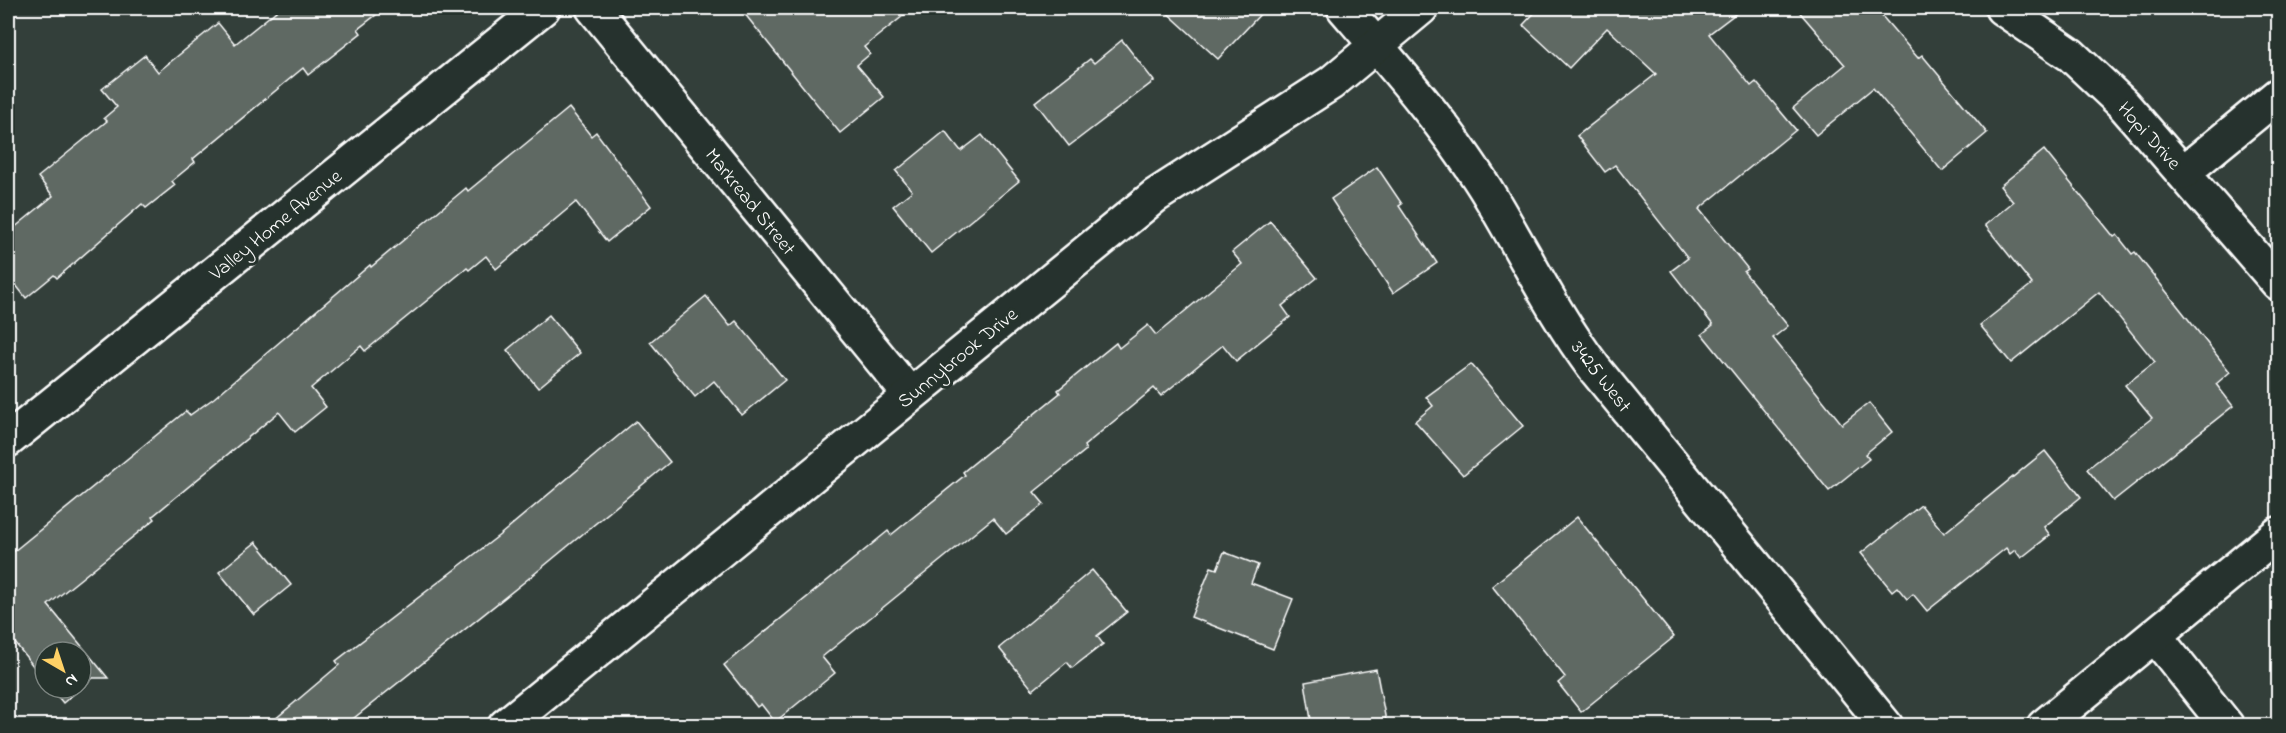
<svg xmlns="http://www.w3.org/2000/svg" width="2286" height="733" viewBox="0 0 2286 733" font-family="'Indie Flower',sans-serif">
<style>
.building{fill:#5f6964;stroke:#fff;stroke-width:1.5}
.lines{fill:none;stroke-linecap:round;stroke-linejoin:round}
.minor-casing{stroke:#fff;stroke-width:38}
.major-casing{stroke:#fff;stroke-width:38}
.minor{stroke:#26332d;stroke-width:33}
.major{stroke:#26332d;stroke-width:33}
.labels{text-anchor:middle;stroke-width:6;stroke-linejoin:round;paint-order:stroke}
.street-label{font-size:20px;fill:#fff;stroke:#26332d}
</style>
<rect width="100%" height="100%" fill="#333f3a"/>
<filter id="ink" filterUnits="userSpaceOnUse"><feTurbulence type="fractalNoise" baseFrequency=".0167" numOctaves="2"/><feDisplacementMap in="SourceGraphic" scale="12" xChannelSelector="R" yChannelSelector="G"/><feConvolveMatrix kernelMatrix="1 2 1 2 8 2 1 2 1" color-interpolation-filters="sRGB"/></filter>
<g filter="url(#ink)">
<g class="building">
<path d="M 280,8 L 385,8 L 358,29 L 361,33 L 308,75 L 303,68 L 193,159 L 195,162 L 172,181 L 175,185 L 146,208 L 142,204 L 57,278 L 54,275 L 26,298 L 8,275 L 8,233 L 53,196 L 38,177 L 107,121 L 104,118 L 117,107 L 102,89 L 145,55 L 158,72 L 218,23 L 235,44 Z"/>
<path d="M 740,8 L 913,8 L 864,47 L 870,54 L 857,65 L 884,97 L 840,133 Z"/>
<path d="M 1162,8 L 1266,8 L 1218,59 Z"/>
<path d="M 1539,8 L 1743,8 L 1709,34 L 1751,86 L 1756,82 L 1796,130 L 1699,209 L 1748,269 L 1744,272 L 1788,326 L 1773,338 L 1842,424 L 1869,403 L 1892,432 L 1865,454 L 1869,459 L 1829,491 L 1702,334 L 1713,325 L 1671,271 L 1688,258 L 1615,165 L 1605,172 L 1577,136 L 1656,74 L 1607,28 L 1569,68 L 1523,25 Z"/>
<path d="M 1796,8 L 1875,8 L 1918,58 L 1922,55 L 1987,133 L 1942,171 L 1873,88 L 1816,135 L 1793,108 L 1845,65 Z"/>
<path d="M 1122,40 L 1154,81 L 1069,146 L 1035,102 L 1090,59 L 1094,63 Z"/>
<path d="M 569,108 L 591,136 L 596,132 L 651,206 L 607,242 L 576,202 L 496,269 L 486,256 L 469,270 L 467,268 L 365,351 L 361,346 L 311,388 L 326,407 L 295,432 L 279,412 L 153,516 L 155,519 L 48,605 L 108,678 L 93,678 L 63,703 L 51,688 L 81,688 L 81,652 L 45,652 L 45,681 L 8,634 L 8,556 L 186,411 L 190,415 L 214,398 L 370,265 L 371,267 L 466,188 L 468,191 Z"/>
<path d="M 945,131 L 961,151 L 982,135 L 1019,181 L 931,253 L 893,206 L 912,191 L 896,171 Z"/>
<path d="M 2044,150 L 2114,237 L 2117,235 L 2132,254 L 2135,252 L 2230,372 L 2216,384 L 2233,406 L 2113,501 L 2087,469 L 2152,418 L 2125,385 L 2155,362 L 2099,292 L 2011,363 L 1980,325 L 2032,284 L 1985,225 L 2013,202 L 2000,186 Z"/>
<path d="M 1377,167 L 1402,204 L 1399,206 L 1437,263 L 1393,293 L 1331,199 Z"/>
<path d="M 1270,221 L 1317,278 L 1282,306 L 1290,317 L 1236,361 L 1223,345 L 1161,396 L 1154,388 L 1084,446 L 1086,450 L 1034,492 L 1044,504 L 1006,534 L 993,518 L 822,657 L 835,673 L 775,722 L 761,704 L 757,707 L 724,665 L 888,531 L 891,535 L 965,475 L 963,472 L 1060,393 L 1058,390 L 1116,343 L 1119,348 L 1148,325 L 1156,335 L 1242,264 L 1232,252 Z"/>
<path d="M 706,296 L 730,326 L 736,321 L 785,380 L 742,415 L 714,381 L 695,397 L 650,342 Z"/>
<path d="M 549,315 L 580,353 L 538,388 L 507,350 Z"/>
<path d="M 1471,364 L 1523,426 L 1463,475 L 1415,421 L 1433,406 L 1426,397 Z"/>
<path d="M 636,421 L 670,462 L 533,575 L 344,726 L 267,726 L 339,665 L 336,661 L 501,534 Z"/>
<path d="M 2045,451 L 2081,497 L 2044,527 L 2050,535 L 2021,558 L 2015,550 L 2010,554 L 2006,548 L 1927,611 L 1913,594 L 1907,599 L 1897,587 L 1892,591 L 1861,553 L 1921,505 L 1944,533 Z"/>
<path d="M 1577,517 L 1674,637 L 1581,712 L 1558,683 L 1565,677 L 1492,586 Z"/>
<path d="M 256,542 L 291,585 L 254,615 L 219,572 Z"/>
<path d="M 1224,552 L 1258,565 L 1251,583 L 1293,599 L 1273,649 L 1191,617 L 1211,567 L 1217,569 Z"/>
<path d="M 1092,570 L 1127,612 L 1097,636 L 1103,644 L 1072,668 L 1067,662 L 1033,690 L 999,648 Z"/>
<path d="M 1376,669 L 1387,726 L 1312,726 L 1305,682 Z"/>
</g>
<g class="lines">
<defs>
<g id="minor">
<path d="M 593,8 L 910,395"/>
<path d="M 1344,8 C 1393,65 1445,124 1485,188 C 1522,248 1552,312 1594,368 L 1886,726"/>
<path d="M 2002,8 L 2071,55 L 2123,104 L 2278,283"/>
<path d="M 2184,172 L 2278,95"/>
<path d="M 8,440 L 543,8"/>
<path d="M 2155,636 L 2227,726"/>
<path d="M 505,726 L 1155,196 L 1331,83 L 1421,8"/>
</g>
<path id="major" d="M 2044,726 L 2278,534"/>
</defs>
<use href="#minor" class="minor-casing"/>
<use href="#major" class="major-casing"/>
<use href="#minor" class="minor"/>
<use href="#major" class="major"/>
</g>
</g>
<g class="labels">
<g class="street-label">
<text transform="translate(2150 135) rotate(48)" y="7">Hopi Drive</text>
<text transform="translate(751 201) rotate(51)" y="7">Markread Street</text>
<text transform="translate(275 224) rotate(-39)" y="7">Valley Home Avenue</text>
<text transform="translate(957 357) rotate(-39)" y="7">Sunnybrook Drive</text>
<text transform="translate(1602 376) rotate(52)" y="7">3425 West</text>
</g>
</g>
<rect width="2286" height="733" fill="none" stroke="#26332d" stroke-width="30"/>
<rect x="15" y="15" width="2256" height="703" fill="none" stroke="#fff" stroke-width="2" filter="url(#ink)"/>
<g transform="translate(63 670) rotate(141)"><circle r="28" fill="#26332d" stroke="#7d8581" stroke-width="1.5"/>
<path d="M0-4.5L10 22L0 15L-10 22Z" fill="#ffd166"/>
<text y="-9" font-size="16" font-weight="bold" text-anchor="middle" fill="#ffffff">N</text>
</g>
</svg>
